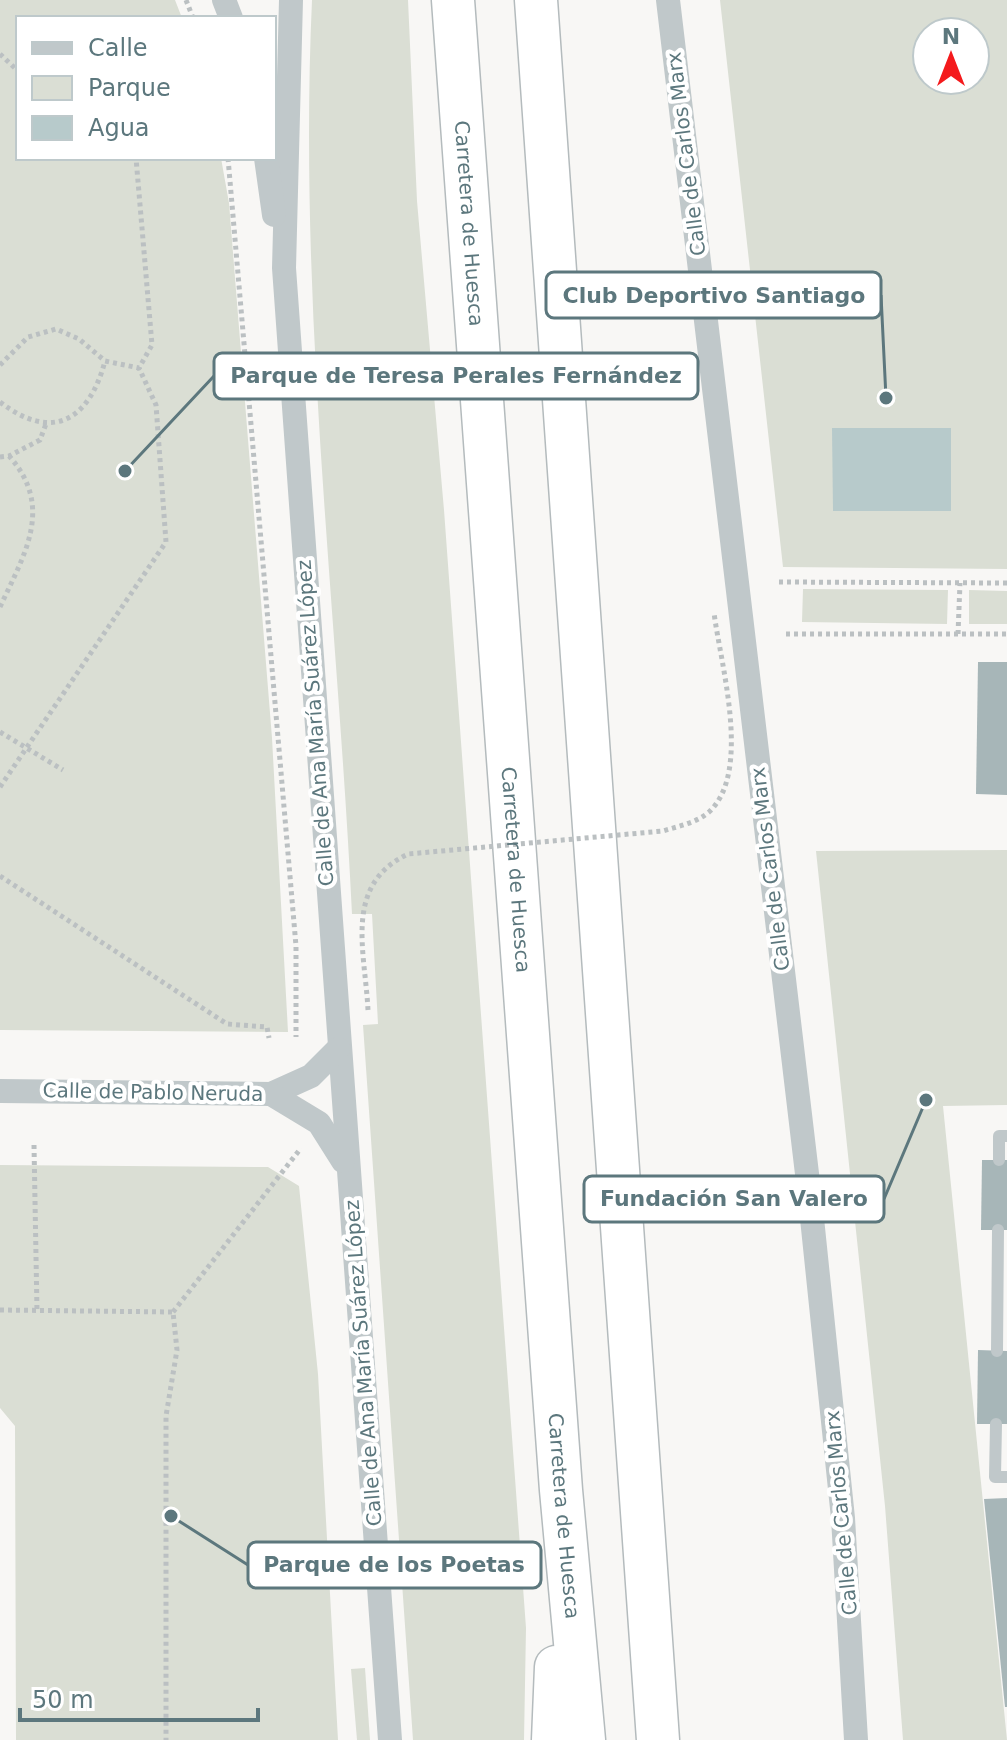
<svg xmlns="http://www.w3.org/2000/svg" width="1007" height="1740" viewBox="0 0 1007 1740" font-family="'DejaVu Sans',sans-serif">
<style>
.green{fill:#daded4;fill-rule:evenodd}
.water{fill:#b7cacb}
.building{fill:#a7b6b8}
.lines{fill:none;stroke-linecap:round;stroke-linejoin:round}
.trunk-casing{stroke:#b4bbbd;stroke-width:45}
.path{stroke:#bbc0c2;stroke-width:5;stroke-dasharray:4 4;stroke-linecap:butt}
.service{stroke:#c0c8ca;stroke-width:12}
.minor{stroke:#c0c8ca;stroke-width:24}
.trunk{stroke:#fff;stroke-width:42}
.path-bridge{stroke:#bbc0c2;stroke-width:5;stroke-dasharray:4 4;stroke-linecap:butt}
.labels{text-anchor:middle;stroke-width:8;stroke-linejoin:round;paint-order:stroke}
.street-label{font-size:20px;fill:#5c777d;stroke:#fff}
.leader{fill:none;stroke:#5c777d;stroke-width:3}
.callout-dot{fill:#5c777d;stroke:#fff;stroke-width:3}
.callout{fill:#fff;stroke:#5c777d;stroke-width:3}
.callout-label{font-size:22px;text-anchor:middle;font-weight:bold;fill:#5c777d}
</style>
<rect width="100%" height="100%" fill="#f8f7f5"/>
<g class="green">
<path d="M 0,0 L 175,0 L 182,18 L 18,18 L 18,158 L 221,158 L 229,203 L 272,738 L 288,1032 L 0,1030 Z"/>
<path d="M 312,0 L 408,0 L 417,201 L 444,510 L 526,1628 L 524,1740 L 413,1740 L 363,1025 L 378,1024 L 372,914 L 352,914 C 337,609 298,305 312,0 Z"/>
<path d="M 720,0 L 1007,0 L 1007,569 L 783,567 ZM 927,32 L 975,32 L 975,80 L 927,80 Z"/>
<path d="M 803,589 L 948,590 L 947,624 L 802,622 Z"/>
<path d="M 969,590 L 1007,591 L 1007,624 L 969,624 Z"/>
<path d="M 1007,850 L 1007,1105 L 943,1106 L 1007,1740 L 903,1740 L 885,1506 L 816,851 Z"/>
<path d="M 0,1165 L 268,1167 L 299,1186 L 318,1374 L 338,1740 L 16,1740 L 15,1426 L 0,1408 Z"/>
<path d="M 365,1668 L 370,1740 L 357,1740 L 351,1669 Z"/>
</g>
<path class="water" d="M 832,428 L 951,428 L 951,511 L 833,511 Z"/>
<g class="building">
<path d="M 978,662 L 1007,662 L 1007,795 L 976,794 Z"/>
<path d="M 982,1160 L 1007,1160 L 1007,1230 L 981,1230 Z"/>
<path d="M 978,1350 L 1007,1351 L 1007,1424 L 977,1424 Z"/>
<path d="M 1007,1498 L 1007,1707 L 1005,1707 L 984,1499 Z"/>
</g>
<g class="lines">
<defs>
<g id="trunk">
<path id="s1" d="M 453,0 L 561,1490 L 584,1740"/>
<path d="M 536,0 L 658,1740"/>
<path d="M 553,1740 L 556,1667"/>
</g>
</defs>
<use href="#trunk" class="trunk-casing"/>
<g class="path">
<path d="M 186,0 L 193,18"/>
<path d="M 0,54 L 18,71"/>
<path d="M 228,158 L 296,946 L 296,1037"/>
<path d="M 0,365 L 28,337 L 56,329 L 79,339 L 105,361 L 139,368 L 152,345 L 136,158"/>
<path d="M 0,402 C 52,442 89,421 105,361"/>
<path d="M 0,457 L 9,456 L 40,440 L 46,424"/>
<path d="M 779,582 L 1007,583"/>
<path d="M 0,607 C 24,555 55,507 9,456"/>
<path d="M 786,634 L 1007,634"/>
<path d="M 958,634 L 960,583"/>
<path d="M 0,732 L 63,770"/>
<path d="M 0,787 L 166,542 L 156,405 L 139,368"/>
<path d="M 0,876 L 227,1024 L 267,1027 L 269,1038"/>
<path d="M 34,1145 L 37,1311"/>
<path d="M 0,1310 L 173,1312 L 177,1350 L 166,1416 L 166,1740"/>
<path d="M 173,1312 L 301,1148"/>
</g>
<g class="service">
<path d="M 999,1160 L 999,1136 L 1007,1136"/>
<path d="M 997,1351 L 998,1230"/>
<path d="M 996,1424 L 995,1477 L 1007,1477"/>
</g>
<g class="minor">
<path d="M 224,0 L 231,18"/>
<path d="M 291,0 L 284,268 L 390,1740"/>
<path d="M 668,0 L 810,1199 L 843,1518 L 856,1740"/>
<path d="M 266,158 L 274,215"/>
<path d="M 0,1091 L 271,1094 L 311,1076 L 338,1049"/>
<path d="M 271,1094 L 319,1123 L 343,1161"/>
</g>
<use href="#trunk" class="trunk"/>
<path class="path-bridge" d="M 368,1010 C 365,950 343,885 408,854 L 663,831 C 679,826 696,823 709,812 C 752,772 721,666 714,613"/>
</g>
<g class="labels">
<g class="street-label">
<text transform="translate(686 154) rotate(-97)" y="7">Calle de Carlos Marx</text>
<text dy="7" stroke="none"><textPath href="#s1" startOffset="224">Carretera de Huesca</textPath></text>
<text transform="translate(315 723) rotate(-94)" y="7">Calle de Ana María Suárez López</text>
<text transform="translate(770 869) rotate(-97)" y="7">Calle de Carlos Marx</text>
<text dy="7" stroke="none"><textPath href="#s1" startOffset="872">Carretera de Huesca</textPath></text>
<text transform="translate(153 1092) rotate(1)" y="7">Calle de Pablo Neruda</text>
<text transform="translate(363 1363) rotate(-94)" y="7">Calle de Ana María Suárez López</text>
<text transform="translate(841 1513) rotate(-95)" y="7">Calle de Carlos Marx</text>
<text dy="7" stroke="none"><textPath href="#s1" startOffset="1520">Carretera de Huesca</textPath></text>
</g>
</g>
<path class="leader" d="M886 398L881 295M125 471L214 376M926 1100L884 1199M171 1516L248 1565"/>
<g class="callout-dot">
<circle cx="886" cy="398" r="8"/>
<circle cx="125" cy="471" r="8"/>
<circle cx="926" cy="1100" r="8"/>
<circle cx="171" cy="1516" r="8"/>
</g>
<g class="callout">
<rect x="546" y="272" width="335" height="46" rx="8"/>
<rect x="214" y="353" width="484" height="46" rx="8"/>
<rect x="584" y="1176" width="300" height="46" rx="8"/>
<rect x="248" y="1542" width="293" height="46" rx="8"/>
</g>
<g class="callout-label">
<text x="714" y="303">Club Deportivo Santiago</text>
<text x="456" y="383">Parque de Teresa Perales Fernández</text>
<text x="734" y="1206">Fundación San Valero</text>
<text x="394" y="1572">Parque de los Poetas</text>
</g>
<rect x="16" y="16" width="260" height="144" fill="#ffffff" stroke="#bec9cb" stroke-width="2"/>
<rect x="32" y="42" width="40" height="12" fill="#c0c8ca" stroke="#bec9cb" stroke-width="2"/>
<text x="88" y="56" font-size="24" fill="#5c777d">Calle</text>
<rect x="32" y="76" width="40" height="24" fill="#daded4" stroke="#bec9cb" stroke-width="2"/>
<text x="88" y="96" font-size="24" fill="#5c777d">Parque</text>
<rect x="32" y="116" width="40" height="24" fill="#b7cacb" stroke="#bec9cb" stroke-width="2"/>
<text x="88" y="136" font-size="24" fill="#5c777d">Agua</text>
<g transform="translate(951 56)"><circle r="38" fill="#ffffff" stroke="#bec9cb" stroke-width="2"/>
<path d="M0-6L14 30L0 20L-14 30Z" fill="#f41a1c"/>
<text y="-12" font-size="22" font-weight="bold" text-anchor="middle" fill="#5c777d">N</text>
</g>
<path d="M20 1708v12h238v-12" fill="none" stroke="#5c777d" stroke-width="4"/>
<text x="32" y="1708" font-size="24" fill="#5c777d" stroke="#ffffff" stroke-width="6" paint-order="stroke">50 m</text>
</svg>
